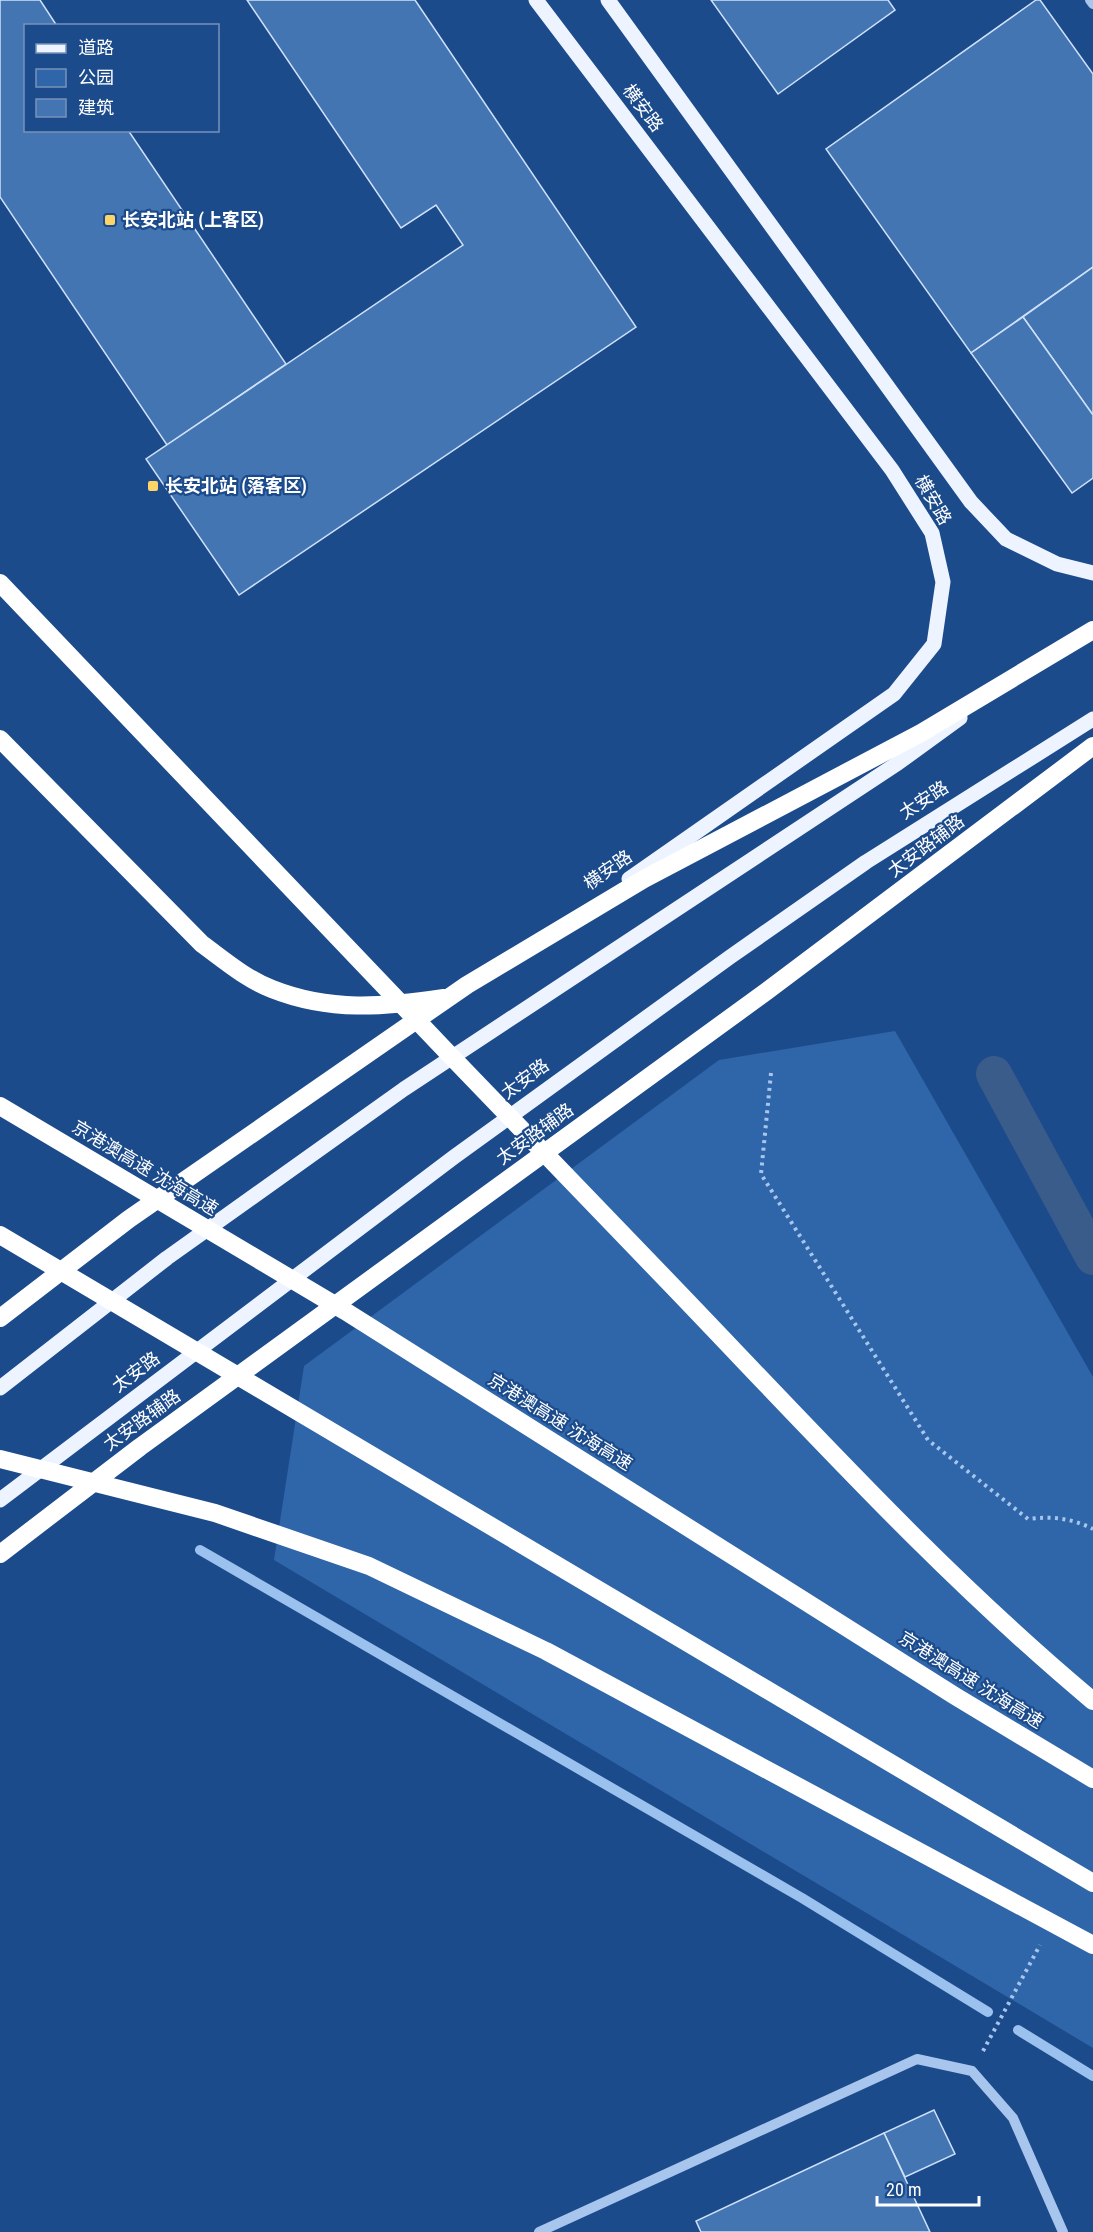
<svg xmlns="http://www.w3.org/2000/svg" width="1093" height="2232" viewBox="0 0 1093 2232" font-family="'Roboto Condensed','Noto Sans SC',sans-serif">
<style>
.green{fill:#2f65a9}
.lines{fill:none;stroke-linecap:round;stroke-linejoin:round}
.stream{stroke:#9bc1ef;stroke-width:10}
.canal{stroke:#3a5c8b;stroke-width:36}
.building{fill:#4475b3;stroke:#cee1f9;stroke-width:1.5}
.path{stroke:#a8c6ed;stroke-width:4;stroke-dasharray:3 4.5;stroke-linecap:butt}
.minor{stroke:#a8c6ed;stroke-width:10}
.major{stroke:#eef4ff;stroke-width:15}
.highway{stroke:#fff;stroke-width:18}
.highway-bridge{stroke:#fff;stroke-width:18}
.poi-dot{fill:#fdd466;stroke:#1c4b8c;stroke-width:2}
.labels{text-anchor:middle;stroke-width:4.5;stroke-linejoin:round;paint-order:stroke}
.street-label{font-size:18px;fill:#fff;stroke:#1c4b8c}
.poi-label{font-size:18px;font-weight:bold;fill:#fff;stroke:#1c4b8c;text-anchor:start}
</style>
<rect width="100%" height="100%" fill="#1c4b8c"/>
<path class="green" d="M 895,1031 L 1093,1377 L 1093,2048 L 274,1560 L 304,1366 L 719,1060 Z"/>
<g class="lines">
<g class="stream">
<path d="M 200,1550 L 802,1898 L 988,2012"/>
<path d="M 1018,2030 L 1093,2076"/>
</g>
<path class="canal" d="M 994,1074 L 1093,1257"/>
</g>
<g class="building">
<path d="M 0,0 L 40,0 L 57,26 L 26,26 L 26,130 L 128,130 L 286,364 L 167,445 L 0,197 Z"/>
<path d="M 247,0 L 415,0 L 636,327 L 239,595 L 146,459 L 463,245 L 436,205 L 401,228 Z"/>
<path d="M 711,0 L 888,0 L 895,10 L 778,94 Z"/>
<path d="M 1036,0 L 1040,0 L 1093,74 L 1093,267 L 971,353 L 826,149 Z"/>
<path d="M 1093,267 L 1093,415 L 1023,317 Z"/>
<path d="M 1023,317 L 1093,415 L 1093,478 L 1072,493 L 971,353 Z"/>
<path d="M 934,2110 L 955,2154 L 905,2177 L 884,2133 Z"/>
<path d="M 884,2133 L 930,2232 L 701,2232 L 696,2221 Z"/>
</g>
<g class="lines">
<g class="path">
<path d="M 771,1073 L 761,1174 L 928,1440 L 1028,1519 C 1052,1516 1071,1518 1093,1529"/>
<path d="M 983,2051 L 1040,1945"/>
</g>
<g class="minor">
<path d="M 1090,0 L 1093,4"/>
<path d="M 539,2232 L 917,2059 L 972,2071 L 1013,2118 L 1063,2232"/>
</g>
<g class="major">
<path d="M 536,0 L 892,470 L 932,533 L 943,582 L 934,644 L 894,694 L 629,879"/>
<path d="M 608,0 L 971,502 L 1006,539 L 1057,564 L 1093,573"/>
<path d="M 0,1388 L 167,1258 L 404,1089 L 898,763 L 960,718"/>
<path d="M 0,1500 L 454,1157 L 730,957 L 866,862 L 1093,719"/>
</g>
<g class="highway">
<path d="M 0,739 L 202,944 C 224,960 246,979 272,989 C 330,1012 384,1007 444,998"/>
<path d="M 0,1318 L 129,1219 L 467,985 L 644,879 L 921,733 L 1093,630"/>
<path d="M 0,1554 L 140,1447 L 767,991 L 1093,746"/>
</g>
<g class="highway-bridge">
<path d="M 0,583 C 218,814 437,1042 657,1270 C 799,1417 936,1570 1093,1701"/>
<path d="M 0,1106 L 345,1311 L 955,1696 L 1093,1779"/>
<path d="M 0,1235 L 1093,1883"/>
<path d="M 0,1459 L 215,1513 L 369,1566 L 546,1651 L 1093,1945"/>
</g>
</g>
<g class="poi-dot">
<rect x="104" y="214" width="12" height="12" rx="3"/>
<rect x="147" y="480" width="12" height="12" rx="3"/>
</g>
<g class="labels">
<g class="street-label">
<text transform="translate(643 108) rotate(53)" y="6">横安路</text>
<text transform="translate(933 500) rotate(60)" y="6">横安路</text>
<text transform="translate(924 800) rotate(-33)" y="6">太安路</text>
<text transform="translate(926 846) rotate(-37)" y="6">太安路辅路</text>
<text transform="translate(608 870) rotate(-35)" y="6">横安路</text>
<text transform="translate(525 1079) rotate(-36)" y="6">太安路</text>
<text transform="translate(535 1134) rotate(-36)" y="6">太安路辅路</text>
<text transform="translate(145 1168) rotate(31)" y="6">京港澳高速 沈海高速</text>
<text transform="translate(136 1372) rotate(-37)" y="6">太安路</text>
<text transform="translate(142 1420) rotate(-36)" y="6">太安路辅路</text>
<text transform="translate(560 1422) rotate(32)" y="6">京港澳高速 沈海高速</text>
<text transform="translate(971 1680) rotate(32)" y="6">京港澳高速 沈海高速</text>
</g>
<g class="poi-label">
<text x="122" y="226">长安北站 (上客区)</text>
<text x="165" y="492">长安北站 (落客区)</text>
</g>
</g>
<rect x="24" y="24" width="195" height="108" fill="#1c4b8c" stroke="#7793ba" stroke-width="1.5"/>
<rect x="36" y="44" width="30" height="9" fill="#eef4ff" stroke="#7793ba" stroke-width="1.5"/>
<text x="78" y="54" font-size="18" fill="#ffffff">道路</text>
<rect x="36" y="69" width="30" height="18" fill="#2f65a9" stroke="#7793ba" stroke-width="1.5"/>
<text x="78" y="84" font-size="18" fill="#ffffff">公园</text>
<rect x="36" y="99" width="30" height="18" fill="#4475b3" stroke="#7793ba" stroke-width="1.5"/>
<text x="78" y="114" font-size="18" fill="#ffffff">建筑</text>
<path d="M877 2196v9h102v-9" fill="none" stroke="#ffffff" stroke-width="3"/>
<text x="886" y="2196" font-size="18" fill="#ffffff" stroke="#1c4b8c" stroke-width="4.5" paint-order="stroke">20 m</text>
</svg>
